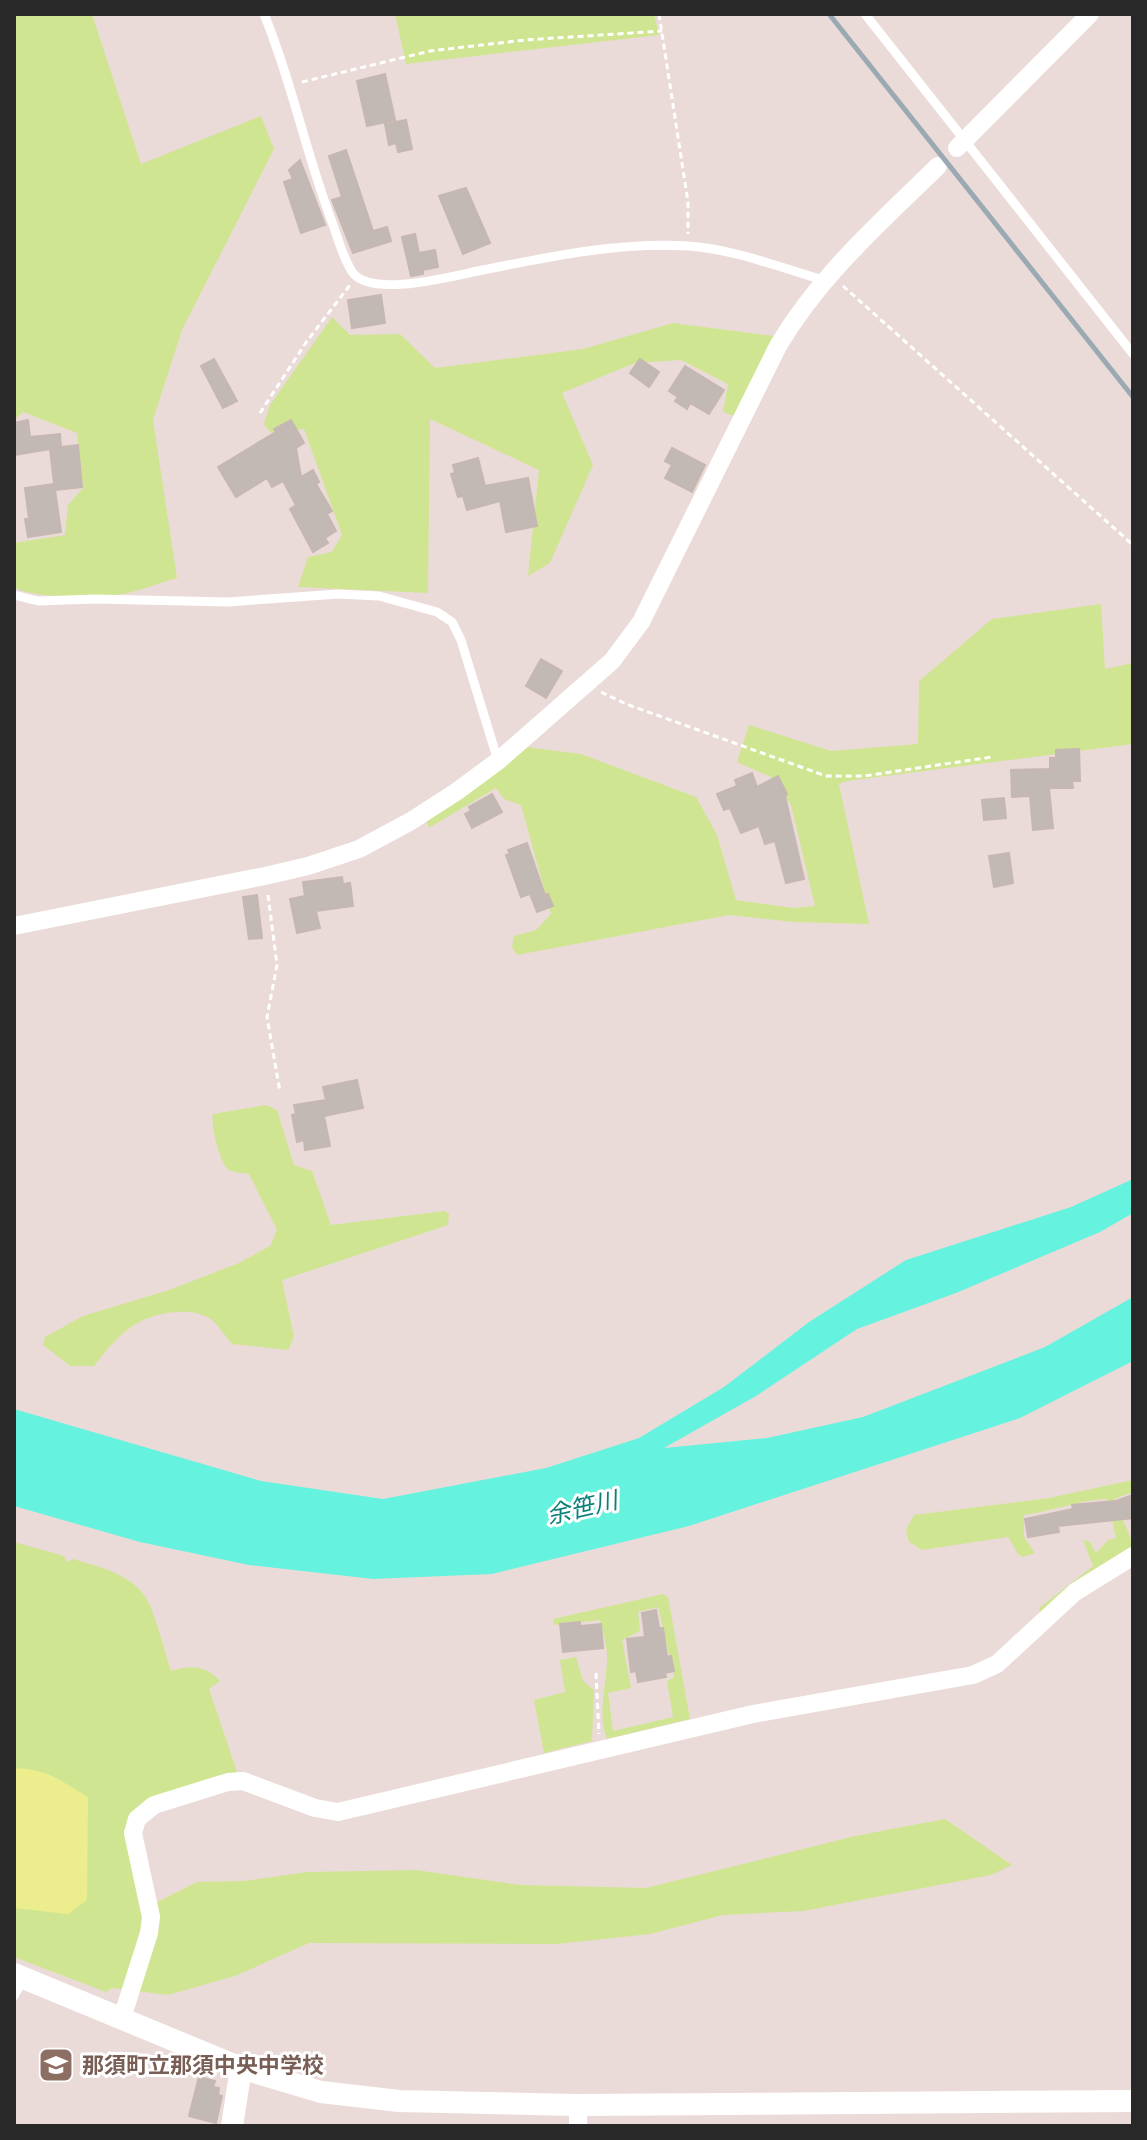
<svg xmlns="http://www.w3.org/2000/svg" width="1147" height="2140" viewBox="0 0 1147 2140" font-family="'Source Sans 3','Noto Sans JP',sans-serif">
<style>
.green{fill:#d0e592;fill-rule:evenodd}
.pitch{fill:#eced8d}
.water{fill:#65f3df}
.building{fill:#c2b8b4;stroke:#c6b7b2;stroke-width:2}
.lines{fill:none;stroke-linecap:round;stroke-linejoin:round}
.path{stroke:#fff;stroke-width:3;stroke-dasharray:6 4;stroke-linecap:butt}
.service{stroke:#fff;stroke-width:9}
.minor{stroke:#fff;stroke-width:18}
.tertiary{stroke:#fff;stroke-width:22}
.rail{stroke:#9ba9b3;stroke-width:5}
.labels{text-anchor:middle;stroke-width:6;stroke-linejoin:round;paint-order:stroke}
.education-label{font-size:22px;font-weight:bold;fill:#785e54;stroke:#fff;text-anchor:start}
.water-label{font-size:24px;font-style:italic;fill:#098179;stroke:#fff}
</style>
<rect width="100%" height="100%" fill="#ebdbd8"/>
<g class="green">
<path d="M 14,14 L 92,14 L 141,164 L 261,116 L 274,149 L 182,330 L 153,420 L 177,578 C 158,583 136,593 115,595 C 91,597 34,599 14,587 L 14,543 L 65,535 L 68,505 L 83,488 L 77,433 L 23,412 L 14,420 Z"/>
<path d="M 395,14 L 654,14 L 659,35 L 406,64 Z"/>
<path d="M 332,317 L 350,335 L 400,334 L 435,368 L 583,349 L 673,323 L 774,336 L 737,417 L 723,412 L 728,384 L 681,360 L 635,363 L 562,393 L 593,465 L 550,563 L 528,576 L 539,470 L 430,419 L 428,593 L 298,587 L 308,557 L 332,552 L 342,535 L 304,429 L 271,433 L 264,424 L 270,405 Z"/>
<path d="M 1101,604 L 1105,669 L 1133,663 L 1133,744 L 847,781 L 839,784 L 869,924 L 793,922 L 729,915 L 517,955 L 512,947 L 514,936 L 536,930 L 551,914 L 521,805 L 504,799 L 496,788 L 429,828 L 426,819 L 526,747 L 581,754 L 696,797 L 717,835 L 736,900 L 793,908 L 815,906 L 791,805 L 771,777 L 737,762 L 749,725 L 831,751 L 918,744 L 919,681 L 992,619 Z"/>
<path d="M 266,1105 L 277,1110 L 294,1165 L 312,1171 L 331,1225 L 445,1211 L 449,1214 L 448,1225 L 282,1280 L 294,1337 L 288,1350 L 232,1344 C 226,1337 219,1326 212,1320 C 193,1306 158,1312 139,1322 C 121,1332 106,1350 94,1366 L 70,1366 L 43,1345 L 45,1337 L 83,1316 L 169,1290 L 239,1263 L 270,1246 L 277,1230 L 249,1174 C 243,1173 234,1173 229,1170 C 220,1165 210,1123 213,1114 Z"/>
<path d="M 1133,1480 L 1133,1492 L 1114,1499 C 1119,1516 1133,1535 1133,1552 L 1040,1613 L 1039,1608 L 1093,1566 L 1083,1540 L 1090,1542 L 1096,1553 L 1108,1540 L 1116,1538 L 1107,1499 C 1078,1500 1053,1511 1024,1515 L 1024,1537 L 1035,1553 L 1023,1557 L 1018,1554 L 1008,1537 L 922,1550 L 909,1542 L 906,1530 L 914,1515 L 1049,1498 Z"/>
<path d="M 14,1542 L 64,1556 L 67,1562 L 73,1559 C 97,1566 132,1574 146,1598 C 156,1615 164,1650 171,1671 C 192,1665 204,1665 220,1681 L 209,1689 L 237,1772 L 231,1777 L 133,1816 L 145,1908 L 197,1882 L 243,1881 L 308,1872 L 416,1870 L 521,1885 L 646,1888 L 855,1836 L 945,1819 L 1012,1865 L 991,1875 L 803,1911 L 723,1915 L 650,1934 L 557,1944 L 309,1943 L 235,1976 L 168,1995 L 112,1988 L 106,1992 L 14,1957 Z"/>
<path d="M 663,1594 L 668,1597 L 690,1719 L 607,1739 C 597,1715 607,1683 607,1657 C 607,1645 603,1632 600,1620 L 554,1625 L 553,1619 ZM 658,1607 L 674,1677 L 667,1681 L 673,1717 L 613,1731 L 608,1693 L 631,1688 L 622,1640 L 640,1631 L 638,1612 Z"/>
<path d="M 576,1657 L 583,1681 L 594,1690 L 592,1741 L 544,1753 L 534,1700 L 565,1692 L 560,1660 Z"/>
</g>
<path class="pitch" d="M 14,1768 C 49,1769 60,1781 88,1797 L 87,1900 L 68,1914 L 14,1908 Z"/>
<path class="water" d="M 1133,1179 L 1133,1213 L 1100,1232 L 956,1293 L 857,1329 L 756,1396 L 664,1448 L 767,1438 L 863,1417 L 1045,1347 L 1133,1297 L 1133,1361 L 1020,1418 L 689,1526 L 492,1574 L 373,1579 L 249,1565 L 140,1542 L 14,1506 L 14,1409 L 261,1481 L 383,1499 L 546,1468 L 639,1438 L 724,1387 L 809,1322 L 906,1260 L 1071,1207 Z"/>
<g class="building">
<path d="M 385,74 L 395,120 L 367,126 L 357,81 Z"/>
<path d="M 406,120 L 412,149 L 398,152 L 396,143 L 389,145 L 385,124 Z"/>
<path d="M 346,150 L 373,231 L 387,227 L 391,241 L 353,253 L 332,200 L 342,197 L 329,156 Z"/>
<path d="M 300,160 L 325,225 L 301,233 L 284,182 L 293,179 L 289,170 Z"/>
<path d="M 466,188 L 490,243 L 463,254 L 439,196 Z"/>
<path d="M 415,234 L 419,253 L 435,250 L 438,267 L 423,270 L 423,274 L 411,276 L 402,237 Z"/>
<path d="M 381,295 L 385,323 L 352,328 L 348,300 Z"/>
<path d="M 214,359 L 237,401 L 223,408 L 201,366 Z"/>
<path d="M 640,359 L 659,372 L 649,387 L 630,373 Z"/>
<path d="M 685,366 L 724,390 L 709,414 L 690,403 L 687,409 L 675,401 L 678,397 L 669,391 Z"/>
<path d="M 28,420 L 30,437 L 60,434 L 61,447 L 78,445 L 82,487 L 55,490 L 61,532 L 28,537 L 25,519 L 29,519 L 25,488 L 54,484 L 50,449 L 14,455 L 14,423 Z"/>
<path d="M 291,420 L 304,443 L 296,448 L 301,477 L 313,470 L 319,482 L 316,484 L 332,511 L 327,514 L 336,531 L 325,538 L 328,543 L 313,552 L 290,509 L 296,505 L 283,481 L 272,487 L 267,478 L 236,497 L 218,467 L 276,432 L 274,429 Z"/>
<path d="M 672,448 L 705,465 L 692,492 L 665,478 L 672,465 L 665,461 Z"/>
<path d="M 478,458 L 485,486 L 528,478 L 537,526 L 506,532 L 500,501 L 467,510 L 463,496 L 458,497 L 451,474 L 455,473 L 453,465 Z"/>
<path d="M 541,659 L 562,671 L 546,698 L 526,686 Z"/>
<path d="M 1079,749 L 1080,781 L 1072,781 L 1073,788 L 1049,788 L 1053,828 L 1033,830 L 1030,796 L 1012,797 L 1011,770 L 1050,769 L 1050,758 L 1056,758 L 1056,750 Z"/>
<path d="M 752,773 L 757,787 L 778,776 L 787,794 L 785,796 L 804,879 L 786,883 L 775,841 L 765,844 L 759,826 L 741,833 L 730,808 L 724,810 L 717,794 L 737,786 L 735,780 Z"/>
<path d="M 492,794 L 502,812 L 472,828 L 465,814 L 471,811 L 469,807 Z"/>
<path d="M 1004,798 L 1006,818 L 984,820 L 982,800 Z"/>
<path d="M 527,843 L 545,895 L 548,894 L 553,906 L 537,912 L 530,894 L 521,897 L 506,855 L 510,854 L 508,850 Z"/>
<path d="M 1009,853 L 1013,883 L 994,887 L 989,856 Z"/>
<path d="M 342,877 L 343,884 L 350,883 L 353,906 L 316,911 L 320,928 L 297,933 L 290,899 L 305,896 L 303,882 Z"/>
<path d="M 257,895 L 262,938 L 249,939 L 243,897 Z"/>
<path d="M 357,1080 L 363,1108 L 324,1116 L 330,1146 L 305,1150 L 304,1140 L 297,1142 L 292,1115 L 296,1114 L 294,1105 L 326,1100 L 323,1087 Z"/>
<path d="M 1133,1495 L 1133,1518 L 1058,1526 L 1059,1532 L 1028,1537 L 1025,1519 L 1073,1509 L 1072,1505 L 1116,1501 Z"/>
<path d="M 656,1610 L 659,1628 L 663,1628 L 667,1657 L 671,1656 L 674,1671 L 665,1673 L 666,1677 L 638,1682 L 636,1671 L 631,1672 L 627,1639 L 645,1637 L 642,1613 Z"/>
<path d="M 580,1622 L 580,1626 L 601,1624 L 603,1648 L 563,1652 L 560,1624 Z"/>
<path d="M 199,2077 L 215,2081 L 213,2087 L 219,2088 L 218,2095 L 222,2096 L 216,2123 L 189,2116 Z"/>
</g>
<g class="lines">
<g class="path">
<path d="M 659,14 L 688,202 L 688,234"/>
<path d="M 302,82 L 430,51 L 525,40 L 662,31"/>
<path d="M 843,286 L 1133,545"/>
<path d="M 260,413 L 307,341 L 350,285"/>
<path d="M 601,692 L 626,704 L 826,776 L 864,776 L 992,757"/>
<path d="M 268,895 L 277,965 L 267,1017 L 280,1092"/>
<path d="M 596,1673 L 599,1734"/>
</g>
<g class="service">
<path d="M 264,14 C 292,82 306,154 332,222 C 338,238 343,259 353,273 C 374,299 459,274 488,269 C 553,256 621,242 688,246 C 733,249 779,267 823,280"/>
<path d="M 865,14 L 1133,354"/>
<path d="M 14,595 L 38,601 L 95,599 L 228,602 L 338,594 L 379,596 L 437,612 L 452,622 L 461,640 L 498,761"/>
<path d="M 14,1996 L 24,1978"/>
</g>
<g class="minor">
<path d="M 957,148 L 1090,14"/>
<path d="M 14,926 L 265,876 L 308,866 L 359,849 L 411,821 L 456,792 L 498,761 L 612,661 L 641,622 L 778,346 C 820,275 880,223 938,166"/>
<path d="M 122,2018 L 149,1933 L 151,1917 L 133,1833 L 137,1819 L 154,1805 L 228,1782 L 243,1781 L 315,1808 L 338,1812 L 753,1714 L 973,1675 L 997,1664 L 1075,1592 L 1133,1556"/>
<path d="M 578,2126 L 578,2105"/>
</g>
<g class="tertiary">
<path d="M 14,1974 L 241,2068 L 321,2092 L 399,2101 L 578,2105 L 1133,2101"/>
<path d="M 232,2126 L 241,2068"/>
</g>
<path class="rail" d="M 829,14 L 1133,397"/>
</g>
<defs>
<symbol id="school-square" viewBox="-11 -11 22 22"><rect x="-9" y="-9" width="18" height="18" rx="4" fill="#8d6e63" stroke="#fff"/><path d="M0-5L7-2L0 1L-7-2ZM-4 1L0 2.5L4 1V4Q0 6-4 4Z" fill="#fff"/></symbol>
</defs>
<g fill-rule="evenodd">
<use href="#school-square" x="36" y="2045" width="40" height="40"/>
</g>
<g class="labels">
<g class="education-label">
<text x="82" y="2073">那須町立那須中央中学校</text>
</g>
<g class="water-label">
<text transform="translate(582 1508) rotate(-13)" y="8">余笹川</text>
</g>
</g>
<rect width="1147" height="2140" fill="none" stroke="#282828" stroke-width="32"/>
</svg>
